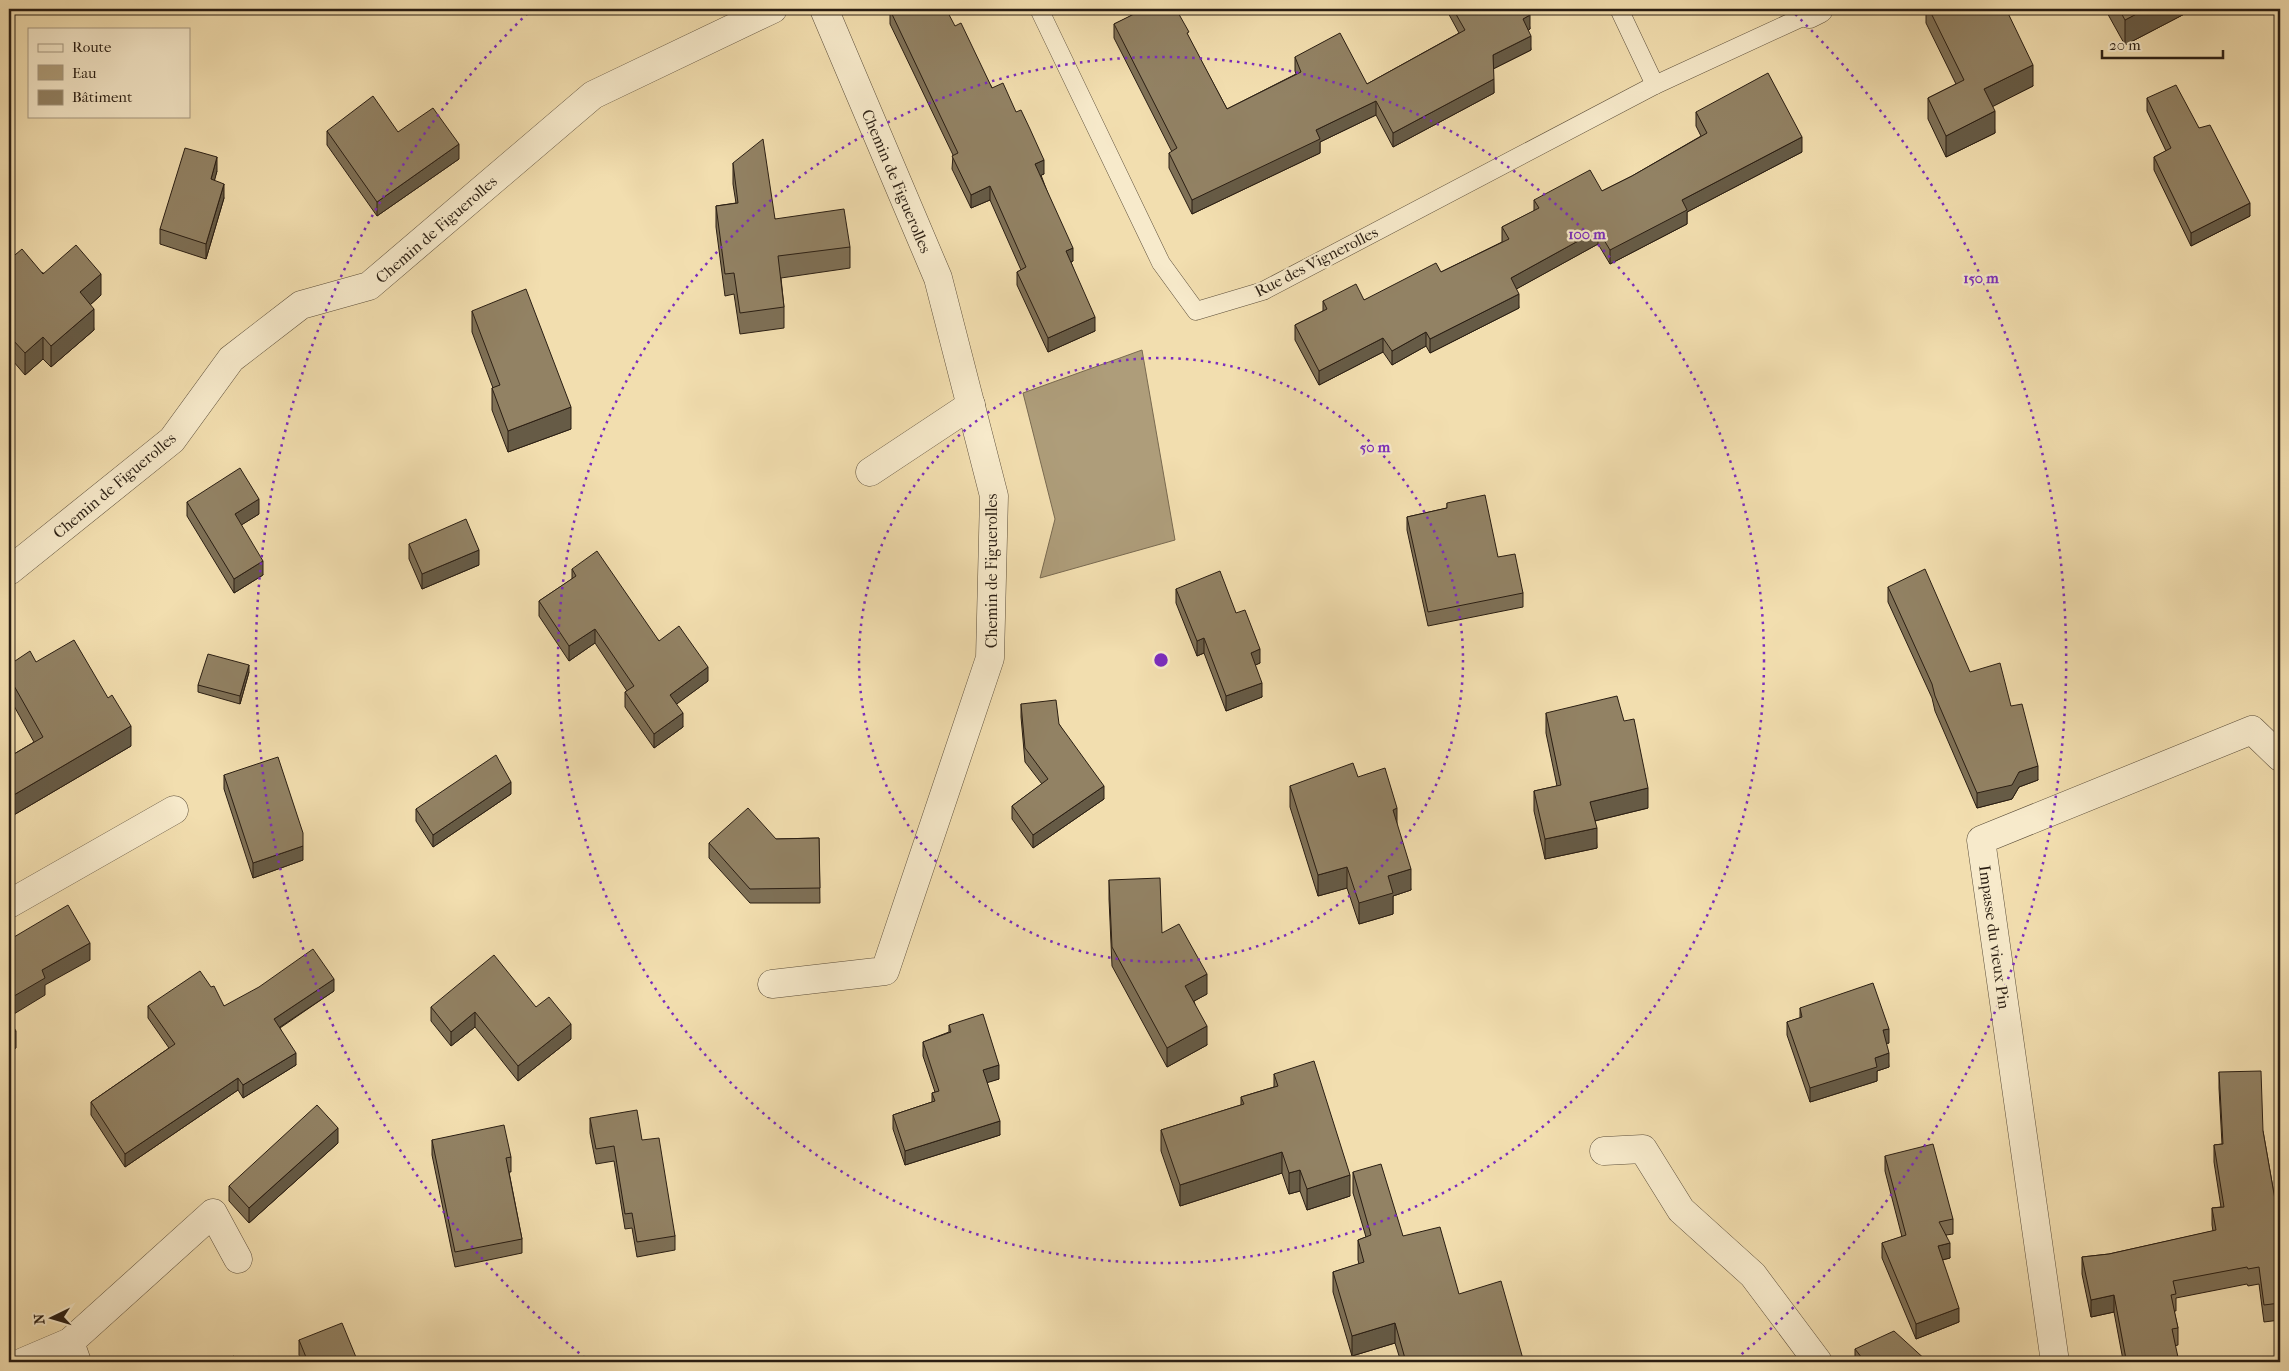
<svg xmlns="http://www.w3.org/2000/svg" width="2289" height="1371" viewBox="0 0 2289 1371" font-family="'IM FELL French Canon',serif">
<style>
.water{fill:#ae9d7a;stroke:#796a51}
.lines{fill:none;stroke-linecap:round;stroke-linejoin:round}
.lane-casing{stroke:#5c4e3a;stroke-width:19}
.street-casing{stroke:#5c4e3a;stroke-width:29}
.lane{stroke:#f7eacb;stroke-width:18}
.street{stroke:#f7eacb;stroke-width:28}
.wall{fill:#7e7056;stroke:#2a1e13}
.shaded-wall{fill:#665b46;stroke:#2a1e13}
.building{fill:#928264;stroke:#2a1e13}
.ring{fill:none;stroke:#7b2cbf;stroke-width:2.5;stroke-dasharray:2.5 5}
.labels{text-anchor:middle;stroke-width:4.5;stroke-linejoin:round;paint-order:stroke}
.street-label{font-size:16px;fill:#2a1e13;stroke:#f7eacb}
.centre{fill:#7b2cbf;stroke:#f7eacb;stroke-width:2.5}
.ring-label{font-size:15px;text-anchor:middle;font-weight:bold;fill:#7b2cbf;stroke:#f7eacb;stroke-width:4.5;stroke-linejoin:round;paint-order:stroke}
</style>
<rect width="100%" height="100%" fill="#f2deaf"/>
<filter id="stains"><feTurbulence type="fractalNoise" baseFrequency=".004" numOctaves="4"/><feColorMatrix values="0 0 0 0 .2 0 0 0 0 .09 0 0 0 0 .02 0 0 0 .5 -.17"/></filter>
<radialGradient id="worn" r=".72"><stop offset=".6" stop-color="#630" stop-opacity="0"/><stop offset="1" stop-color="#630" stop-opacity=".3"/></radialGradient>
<path class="water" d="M 1142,350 L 1175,540 L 1040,578 L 1055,519 L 1023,393 Z"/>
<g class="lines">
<defs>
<g id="lane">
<path d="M 1039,9 L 1161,263 L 1196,311 L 1263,291 L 1655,85 L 1809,14"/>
<path d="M 1619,9 L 1655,85"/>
</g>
<g id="street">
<path d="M 1809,14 L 1819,9"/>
<path d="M 870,472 L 971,405"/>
<path d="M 9,571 L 172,440 L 231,359 L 301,305 L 369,286 L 593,95 L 773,9"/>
<path d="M 9,904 L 174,810"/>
<path d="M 772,984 L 885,971 L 990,658 L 994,496 L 938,278 L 824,9"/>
<path d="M 1604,1151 L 1643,1149 L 1681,1210 L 1753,1275 L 1818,1362"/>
<path d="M 70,1342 L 213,1213 L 238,1259"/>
<path d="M 23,1362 L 70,1342 L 77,1362"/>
<path d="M 2055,1362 L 1981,840 L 2252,730 L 2280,757"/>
</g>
</defs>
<use href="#lane" class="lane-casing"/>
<use href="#street" class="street-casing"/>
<use href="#lane" class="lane"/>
<use href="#street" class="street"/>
</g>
<g class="wall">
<path d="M 1127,9 L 1176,9 L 1189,38 L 1227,109 L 1296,74 L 1295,71 L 1295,57 L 1367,84 L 1459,33 L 1446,9 L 1527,9 L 1530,29 L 1528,30 L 1531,50 L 1493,69 L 1494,93 L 1393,147 L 1376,115 L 1320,142 L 1320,153 L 1192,214 L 1169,168 L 1169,153 L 1172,152 L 1114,38 L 1114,24 L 1131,16 Z"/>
<path d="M 1926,9 L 2006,9 L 2033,86 L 1992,106 L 1995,133 L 1946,157 L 1928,119 L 1928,98 L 1956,84 L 1926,23 Z"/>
<path d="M 2105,9 L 2194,9 L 2125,45 Z"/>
<path d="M 890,10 L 955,26 L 1044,174 L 1041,175 L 1073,261 L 1071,262 L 1095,331 L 1048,352 L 1017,285 L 1017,272 L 1021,270 L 990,200 L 971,208 L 952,169 L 953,155 L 890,24 Z"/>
<path d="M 2147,98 L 2199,128 L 2250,216 L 2191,246 L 2154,170 L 2154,157 L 2166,151 L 2147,111 Z"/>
<path d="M 1696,112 L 1802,152 L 1687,212 L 1687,224 L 1610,264 L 1598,244 L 1516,289 L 1519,308 L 1430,353 L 1426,346 L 1392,365 L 1383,352 L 1319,385 L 1295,340 L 1295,325 L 1323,311 L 1323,301 L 1364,300 L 1441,272 L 1502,242 L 1502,227 L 1534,211 L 1534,200 L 1602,191 L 1632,176 L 1701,136 L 1696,126 Z"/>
<path d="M 327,131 L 398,132 L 459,159 L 377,216 L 327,145 Z"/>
<path d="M 733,163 L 775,219 L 850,247 L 850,268 L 781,278 L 784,307 L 784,328 L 740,334 L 734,294 L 725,296 L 716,227 L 716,206 L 736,203 L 733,184 Z"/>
<path d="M 217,171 L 214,180 L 224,198 L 206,259 L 160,244 L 160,229 Z"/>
<path d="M 9,260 L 101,295 L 90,305 L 94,330 L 51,367 L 43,359 L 25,375 L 13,361 L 9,365 Z"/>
<path d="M 472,311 L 571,429 L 508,452 L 492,410 L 492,388 L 493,388 L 472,332 Z"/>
<path d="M 187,502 L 259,514 L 241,525 L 263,575 L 234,593 L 187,516 Z"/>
<path d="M 1447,503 L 1498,557 L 1523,593 L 1523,607 L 1428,626 L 1407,530 L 1407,517 L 1447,508 Z"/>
<path d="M 409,544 L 479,565 L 422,589 L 409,559 Z"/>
<path d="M 572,569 L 708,681 L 676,704 L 683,727 L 654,748 L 625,707 L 625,692 L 627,691 L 595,643 L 569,661 L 539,616 L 539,601 L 572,579 Z"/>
<path d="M 1888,587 L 1970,672 L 2011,706 L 2038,780 L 2019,787 L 2012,799 L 1977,808 L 1935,711 L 1932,698 L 1888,602 Z"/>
<path d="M 1176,589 L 1236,613 L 1260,663 L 1255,665 L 1262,697 L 1226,711 L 1204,653 L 1197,656 L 1176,603 Z"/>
<path d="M 36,662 L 131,746 L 12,816 L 9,810 L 9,757 L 34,742 L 9,697 L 9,665 Z"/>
<path d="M 249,672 L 240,704 L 198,692 L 198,685 Z"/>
<path d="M 1021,704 L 1059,724 L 1104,799 L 1033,848 L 1012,819 L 1012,806 L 1042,784 L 1025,762 L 1021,717 Z"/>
<path d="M 1546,713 L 1648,808 L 1595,821 L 1597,848 L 1545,859 L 1534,811 L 1534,791 L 1557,786 L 1546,733 Z"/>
<path d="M 224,775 L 303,860 L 253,878 L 224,789 Z"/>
<path d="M 1358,777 L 1397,825 L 1411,890 L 1393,896 L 1393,914 L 1359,924 L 1347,888 L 1318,896 L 1290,807 L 1290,786 Z"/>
<path d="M 511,794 L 433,847 L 416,821 L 416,809 Z"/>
<path d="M 819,838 L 820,903 L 750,903 L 709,858 L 709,843 L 776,839 Z"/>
<path d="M 1109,880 L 1162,933 L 1207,994 L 1194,1001 L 1207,1045 L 1167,1067 L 1112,966 L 1109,899 Z"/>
<path d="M 334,991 L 280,1028 L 296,1065 L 243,1098 L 238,1090 L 125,1167 L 91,1115 L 91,1102 L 169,1048 L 148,1018 L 148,1006 L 224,1006 Z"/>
<path d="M 431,1007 L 536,1007 L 571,1039 L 518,1081 L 475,1027 L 451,1046 L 431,1021 Z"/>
<path d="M 1800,1008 L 1889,1043 L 1886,1043 L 1889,1067 L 1877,1071 L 1877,1081 L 1810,1102 L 1787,1035 L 1787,1022 L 1800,1018 Z"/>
<path d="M 949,1025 L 999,1079 L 987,1082 L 1000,1135 L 905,1165 L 893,1129 L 893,1115 L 932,1102 L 932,1093 L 935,1092 L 923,1056 L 923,1042 L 949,1032 Z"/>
<path d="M 2219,1072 L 2263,1131 L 2277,1211 L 2280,1210 L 2280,1320 L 2264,1322 L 2259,1284 L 2248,1286 L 2247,1284 L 2176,1298 L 2176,1311 L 2174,1311 L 2178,1328 L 2178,1345 L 2123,1360 L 2114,1312 L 2091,1317 L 2082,1274 L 2082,1257 L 2109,1254 L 2213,1231 L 2212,1225 L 2212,1208 L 2221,1207 L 2214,1162 L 2214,1145 L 2222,1144 L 2219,1088 Z"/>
<path d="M 1274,1074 L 1350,1196 L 1307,1210 L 1300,1191 L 1289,1194 L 1282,1173 L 1180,1206 L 1161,1151 L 1161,1130 L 1241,1105 L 1241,1097 L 1274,1087 Z"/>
<path d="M 590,1118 L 642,1140 L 675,1236 L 675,1250 L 637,1257 L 632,1228 L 625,1229 L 614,1161 L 596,1164 L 590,1133 Z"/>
<path d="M 432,1140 L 511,1157 L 511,1172 L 509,1172 L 522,1239 L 522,1253 L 455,1267 L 432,1155 Z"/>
<path d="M 338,1143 L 249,1223 L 229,1201 L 229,1186 Z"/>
<path d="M 1885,1156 L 1953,1219 L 1953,1234 L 1946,1235 L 1950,1258 L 1942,1260 L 1959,1322 L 1916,1339 L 1882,1258 L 1882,1243 L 1902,1237 L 1885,1171 Z"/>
<path d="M 1353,1172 L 1403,1236 L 1523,1362 L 1401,1362 L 1395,1343 L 1352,1356 L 1333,1292 L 1333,1272 L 1359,1264 L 1358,1260 L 1358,1240 L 1366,1237 L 1353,1193 Z"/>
<path d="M 299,1340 L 358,1362 L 302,1362 L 299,1355 Z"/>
<path d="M 1855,1349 L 1928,1362 L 1855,1362 Z"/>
</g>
<g class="shaded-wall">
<path d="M 2146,9 L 2194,9 L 2125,45 L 2125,20 Z"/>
<path d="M 1530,15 L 1530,29 L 1523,34 L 1523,19 Z"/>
<path d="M 1531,36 L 1531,50 L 1493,69 L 1493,55 Z"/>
<path d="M 2033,65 L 2033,86 L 1984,111 L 1984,89 Z"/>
<path d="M 1494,79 L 1494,93 L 1393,147 L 1393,133 Z"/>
<path d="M 1376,101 L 1376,115 L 1320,142 L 1320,153 L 1192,214 L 1192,200 L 1316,130 Z"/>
<path d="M 1995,111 L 1995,133 L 1946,157 L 1946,136 Z"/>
<path d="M 1802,137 L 1802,152 L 1687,212 L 1687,224 L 1610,264 L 1610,250 L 1682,200 Z"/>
<path d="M 459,144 L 459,159 L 377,216 L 377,202 Z"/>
<path d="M 217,157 L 217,171 L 211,194 L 211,179 Z"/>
<path d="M 1044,160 L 1044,174 L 1035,178 L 1035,164 Z"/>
<path d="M 224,184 L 224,198 L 206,259 L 206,244 Z"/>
<path d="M 990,186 L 990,200 L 971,208 L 971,195 Z"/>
<path d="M 2250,203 L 2250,216 L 2191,246 L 2191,233 Z"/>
<path d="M 1598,230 L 1598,244 L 1511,292 L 1511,278 Z"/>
<path d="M 1073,248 L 1073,261 L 1066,265 L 1066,251 Z"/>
<path d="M 101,274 L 101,295 L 80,314 L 80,292 Z"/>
<path d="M 1519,294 L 1519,308 L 1430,353 L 1430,339 Z"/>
<path d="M 94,309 L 94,330 L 51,367 L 51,346 Z"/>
<path d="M 1095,317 L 1095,331 L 1048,352 L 1048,338 Z"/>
<path d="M 1426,332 L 1426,346 L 1392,365 L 1392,351 Z"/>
<path d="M 43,337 L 43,359 L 25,375 L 25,353 Z"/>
<path d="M 1383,338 L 1383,352 L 1319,385 L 1319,371 Z"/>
<path d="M 13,340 L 13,361 L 9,365 L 9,344 Z"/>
<path d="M 571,407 L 571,429 L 508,452 L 508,431 Z"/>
<path d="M 259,499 L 259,514 L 235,529 L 235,514 Z"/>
<path d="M 479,550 L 479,565 L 422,589 L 422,574 Z"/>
<path d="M 263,561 L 263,575 L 234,593 L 234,579 Z"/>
<path d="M 595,629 L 595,643 L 569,661 L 569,646 Z"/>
<path d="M 1204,638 L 1204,653 L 1197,656 L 1197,641 Z"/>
<path d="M 1260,649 L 1260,663 L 1251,667 L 1251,653 Z"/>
<path d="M 249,665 L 249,672 L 240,704 L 240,696 Z"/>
<path d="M 708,667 L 708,681 L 670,709 L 670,695 Z"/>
<path d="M 1262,683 L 1262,697 L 1226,711 L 1226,696 Z"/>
<path d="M 683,713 L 683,727 L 654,748 L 654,734 Z"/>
<path d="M 131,726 L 131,746 L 12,816 L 12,796 Z"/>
<path d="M 2038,766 L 2038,780 L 2019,787 L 2012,799 L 1977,808 L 1977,793 L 2019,772 Z"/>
<path d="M 511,782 L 511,794 L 433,847 L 433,835 Z"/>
<path d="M 1104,786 L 1104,799 L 1033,848 L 1033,835 Z"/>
<path d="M 1648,788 L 1648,808 L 1590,822 L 1590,802 Z"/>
<path d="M 1397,808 L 1397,830 L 1393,810 Z"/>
<path d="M 1597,828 L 1597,848 L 1545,859 L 1545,839 Z"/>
<path d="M 303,846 L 303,860 L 253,878 L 253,863 Z"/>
<path d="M 1347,867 L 1347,888 L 1318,896 L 1318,875 Z"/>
<path d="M 1411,869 L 1411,890 L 1393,896 L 1393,914 L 1359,924 L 1359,903 L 1388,876 Z"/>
<path d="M 90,943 L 90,960 L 45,985 L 45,995 L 9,1017 L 9,999 L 42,970 Z"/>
<path d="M 1207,974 L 1207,994 L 1185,1006 L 1185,986 Z"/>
<path d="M 334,979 L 334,991 L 274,1031 L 274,1019 Z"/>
<path d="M 475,1012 L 475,1027 L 451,1046 L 451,1032 Z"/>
<path d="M 571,1024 L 571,1039 L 518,1081 L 518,1066 Z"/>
<path d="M 1207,1026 L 1207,1045 L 1167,1067 L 1167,1048 Z"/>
<path d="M 1889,1029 L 1889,1043 L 1883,1044 L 1883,1030 Z"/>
<path d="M 16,1031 L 16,1048 L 9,1052 L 9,1035 Z"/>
<path d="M 296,1053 L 296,1065 L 243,1098 L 243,1085 Z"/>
<path d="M 1889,1053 L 1889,1067 L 1877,1071 L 1877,1081 L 1810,1102 L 1810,1088 L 1875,1058 Z"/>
<path d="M 999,1065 L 999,1079 L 983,1084 L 983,1070 Z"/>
<path d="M 238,1078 L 238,1090 L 125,1167 L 125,1154 Z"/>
<path d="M 1000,1121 L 1000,1135 L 905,1165 L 905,1151 Z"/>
<path d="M 338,1128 L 338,1143 L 249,1223 L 249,1208 Z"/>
<path d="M 1282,1152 L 1282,1173 L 1180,1206 L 1180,1185 Z"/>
<path d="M 1300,1170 L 1300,1191 L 1289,1194 L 1289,1173 Z"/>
<path d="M 1350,1175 L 1350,1196 L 1307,1210 L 1307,1189 Z"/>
<path d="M 1950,1243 L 1950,1258 L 1938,1261 L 1938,1246 Z"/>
<path d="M 2114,1295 L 2114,1312 L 2091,1317 L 2091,1300 Z"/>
<path d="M 1959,1308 L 1959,1322 L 1916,1339 L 1916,1324 Z"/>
<path d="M 1395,1323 L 1395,1343 L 1352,1356 L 1352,1336 Z"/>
<path d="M 1523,1359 L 1523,1362 L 1513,1362 Z"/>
</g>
<g class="building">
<path d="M 893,9 L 946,9 L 955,26 L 961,23 L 992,88 L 1003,83 L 1016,112 L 1021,110 L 1030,129 L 1044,160 L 1035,164 L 1073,248 L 1066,251 L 1095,317 L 1048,338 L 1017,272 L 1026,267 L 990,186 L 971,195 L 952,156 L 958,153 L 890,10 Z"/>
<path d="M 1134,9 L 1176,9 L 1189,32 L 1187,33 L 1227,109 L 1301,72 L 1295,57 L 1340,33 L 1367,84 L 1465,30 L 1453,9 L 1490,9 L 1490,10 L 1490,9 L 1527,9 L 1530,15 L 1523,19 L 1531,36 L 1493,55 L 1494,79 L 1393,133 L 1376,101 L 1316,130 L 1320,139 L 1192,200 L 1169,153 L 1177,148 L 1114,24 L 1136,13 Z"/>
<path d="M 1929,9 L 2006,9 L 2033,65 L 1984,89 L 1995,111 L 1946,136 L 1928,98 L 1964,80 Z"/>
<path d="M 2119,9 L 2146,9 L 2125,20 Z"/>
<path d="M 1768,73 L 1802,137 L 1682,200 L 1687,210 L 1610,250 L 1598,230 L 1511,278 L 1519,294 L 1430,339 L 1426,332 L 1392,351 L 1383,338 L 1319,371 L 1295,325 L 1327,309 L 1323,301 L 1356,284 L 1364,300 L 1436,263 L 1441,272 L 1509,239 L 1502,227 L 1539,208 L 1534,200 L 1590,170 L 1602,191 L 1632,176 L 1707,133 L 1696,112 Z"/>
<path d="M 2176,85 L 2199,128 L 2210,125 L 2250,203 L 2191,233 L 2154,157 L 2171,148 L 2147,98 Z"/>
<path d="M 373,96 L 398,132 L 433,108 L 459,144 L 377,202 L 327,131 Z"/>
<path d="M 763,139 L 775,219 L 844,209 L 850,247 L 778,256 L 784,307 L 740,313 L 734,273 L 725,274 L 716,206 L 738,203 L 733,163 Z"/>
<path d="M 185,148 L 217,157 L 211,179 L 224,184 L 206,244 L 160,229 Z"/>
<path d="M 76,245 L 101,274 L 80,292 L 94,309 L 51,346 L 43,337 L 25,353 L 13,340 L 9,344 L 9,260 L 22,249 L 43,274 Z"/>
<path d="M 526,289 L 571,407 L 508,431 L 492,388 L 500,385 L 472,311 Z"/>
<path d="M 240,468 L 259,499 L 235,514 L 263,561 L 234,579 L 187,502 Z"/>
<path d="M 1485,495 L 1498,557 L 1515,554 L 1523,593 L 1428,612 L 1407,517 L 1447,508 L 1447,503 Z"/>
<path d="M 466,519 L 479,550 L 422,574 L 409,544 Z"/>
<path d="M 597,551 L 659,641 L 679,626 L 708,667 L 670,695 L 683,713 L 654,734 L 625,692 L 634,686 L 595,629 L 569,646 L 539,601 L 576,576 L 572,569 Z"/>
<path d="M 1925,569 L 1970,672 L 2000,663 L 2011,706 L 2022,704 L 2038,766 L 2019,772 L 2012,785 L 1977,793 L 1935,696 L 1932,684 L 1888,587 Z"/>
<path d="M 1220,571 L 1236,613 L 1245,610 L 1260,649 L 1251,653 L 1262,683 L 1226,696 L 1204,638 L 1197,641 L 1176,589 Z"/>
<path d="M 74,640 L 108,698 L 112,695 L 131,726 L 12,796 L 9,790 L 9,757 L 43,737 L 9,677 L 9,665 L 30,651 L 36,662 Z"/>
<path d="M 208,654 L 249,665 L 240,696 L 198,685 Z"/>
<path d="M 1617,696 L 1624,721 L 1634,719 L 1648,788 L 1590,802 L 1597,828 L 1545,839 L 1534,791 L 1561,785 L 1546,713 Z"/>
<path d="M 1056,700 L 1059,724 L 1104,786 L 1033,835 L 1012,806 L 1048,779 L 1025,748 L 1021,704 Z"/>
<path d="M 496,755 L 511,782 L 433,835 L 416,809 Z"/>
<path d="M 278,757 L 303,833 L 303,846 L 253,863 L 224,775 Z"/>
<path d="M 1353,763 L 1358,777 L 1385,768 L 1397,808 L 1393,810 L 1411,869 L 1388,876 L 1393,893 L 1359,903 L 1347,867 L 1318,875 L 1290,786 Z"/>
<path d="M 748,808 L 776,839 L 819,838 L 820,888 L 750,889 L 709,843 Z"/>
<path d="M 1160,878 L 1162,933 L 1179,924 L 1207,974 L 1185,986 L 1207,1026 L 1167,1048 L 1112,947 L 1109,880 Z"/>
<path d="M 68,905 L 90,943 L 42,970 L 45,978 L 9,999 L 9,940 Z"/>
<path d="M 313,949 L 334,979 L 274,1019 L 296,1053 L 243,1085 L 238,1078 L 125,1154 L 91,1102 L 175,1044 L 148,1006 L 200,971 L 211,987 L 214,986 L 224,1006 L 259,987 Z"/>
<path d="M 494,955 L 536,1007 L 549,997 L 571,1024 L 518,1066 L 475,1012 L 451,1032 L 431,1007 Z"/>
<path d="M 1873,983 L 1889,1029 L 1883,1030 L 1889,1053 L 1875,1058 L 1877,1067 L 1810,1088 L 1787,1022 L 1802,1017 L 1800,1008 Z"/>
<path d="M 983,1014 L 999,1065 L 983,1070 L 1000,1121 L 905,1151 L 893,1115 L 935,1101 L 932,1093 L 939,1091 L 923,1042 L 951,1032 L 949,1025 Z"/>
<path d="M 9,1019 L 16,1031 L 9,1035 Z"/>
<path d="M 1314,1061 L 1350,1175 L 1307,1189 L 1300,1170 L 1289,1173 L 1282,1152 L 1180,1185 L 1161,1130 L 1244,1104 L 1241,1097 L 1278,1086 L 1274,1074 Z"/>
<path d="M 2261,1071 L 2263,1131 L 2277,1211 L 2280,1210 L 2280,1303 L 2264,1305 L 2259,1267 L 2248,1269 L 2247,1267 L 2173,1281 L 2176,1294 L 2171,1295 L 2178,1328 L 2172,1329 L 2179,1362 L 2112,1362 L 2126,1359 L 2114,1295 L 2091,1300 L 2082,1257 L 2109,1254 L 2216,1230 L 2212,1208 L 2224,1207 L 2214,1145 L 2223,1144 L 2219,1072 Z"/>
<path d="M 317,1105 L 338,1128 L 249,1208 L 229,1186 Z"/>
<path d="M 637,1110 L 642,1140 L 659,1138 L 675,1236 L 637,1242 L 632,1213 L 625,1214 L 614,1146 L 596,1149 L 590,1118 Z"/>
<path d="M 504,1125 L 511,1157 L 506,1158 L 522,1239 L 455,1252 L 432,1140 Z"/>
<path d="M 1933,1144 L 1953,1219 L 1939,1222 L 1950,1243 L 1938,1246 L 1959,1308 L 1916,1324 L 1882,1243 L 1906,1235 L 1885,1156 Z"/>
<path d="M 1381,1164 L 1403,1236 L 1440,1227 L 1459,1294 L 1501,1281 L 1523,1359 L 1513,1362 L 1406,1362 L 1395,1323 L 1352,1336 L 1333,1272 L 1364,1262 L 1358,1240 L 1371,1235 L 1353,1172 Z"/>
<path d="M 342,1323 L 358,1362 L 308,1362 L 299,1340 Z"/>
<path d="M 1894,1331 L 1928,1362 L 1865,1362 L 1855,1349 Z"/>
<path d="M 234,1356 L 237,1362 L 222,1362 Z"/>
<path d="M 555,1358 L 558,1362 L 546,1362 Z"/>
</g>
<g class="ring">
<circle cx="1161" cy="660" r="302"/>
<circle cx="1161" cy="660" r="603"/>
<path d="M585 1358A905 905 0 0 1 532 9M1790 9A905 905 0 0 1 1737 1358"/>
</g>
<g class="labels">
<g class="street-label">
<text transform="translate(897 181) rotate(67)" y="6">Chemin de Figuerolles</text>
<text transform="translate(436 229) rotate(-41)" y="6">Chemin de Figuerolles</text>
<text transform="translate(1316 261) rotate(-27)" y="6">Rue des Vignerolles</text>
<text transform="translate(114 485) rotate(-40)" y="6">Chemin de Figuerolles</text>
<text transform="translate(991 571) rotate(-90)" y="6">Chemin de Figuerolles</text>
<text transform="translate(1995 937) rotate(82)" y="6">Impasse du vieux Pin</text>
</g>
</g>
<circle cx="1161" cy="660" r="8" class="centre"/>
<g class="ring-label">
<text x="1587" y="239">100 m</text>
<text x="1981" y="283">150 m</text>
<text x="1375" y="452">50 m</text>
</g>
<rect width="2289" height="1371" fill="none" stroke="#f2deaf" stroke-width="30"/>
<rect x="10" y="10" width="2269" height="1351" fill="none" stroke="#2a1e13" stroke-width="2.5"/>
<rect x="15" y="15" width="2259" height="1341" fill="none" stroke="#2a1e13"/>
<rect x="28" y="28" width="162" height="90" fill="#f7eacb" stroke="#a59881"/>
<rect x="38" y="44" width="25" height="8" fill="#f7eacb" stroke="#a59881"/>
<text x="72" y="52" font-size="15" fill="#2a1e13">Route</text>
<rect x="38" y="65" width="25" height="15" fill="#ae9d7a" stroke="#a59881"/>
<text x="72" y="78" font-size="15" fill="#2a1e13">Eau</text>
<rect x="38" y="90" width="25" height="15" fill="#928264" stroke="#a59881"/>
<text x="72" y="102" font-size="15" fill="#2a1e13">Bâtiment</text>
<g transform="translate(52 1318) rotate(265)" stroke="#f7eacb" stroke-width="4" paint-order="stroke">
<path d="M0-4L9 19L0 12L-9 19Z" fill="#2a1e13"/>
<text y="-8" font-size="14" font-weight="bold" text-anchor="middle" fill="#2a1e13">N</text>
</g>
<path d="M2102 50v8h121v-8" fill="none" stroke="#2a1e13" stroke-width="2.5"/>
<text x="2109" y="50" font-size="15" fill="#2a1e13" stroke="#f7eacb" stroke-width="4" paint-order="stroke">20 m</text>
<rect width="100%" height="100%" filter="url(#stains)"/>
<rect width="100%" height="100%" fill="url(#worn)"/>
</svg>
